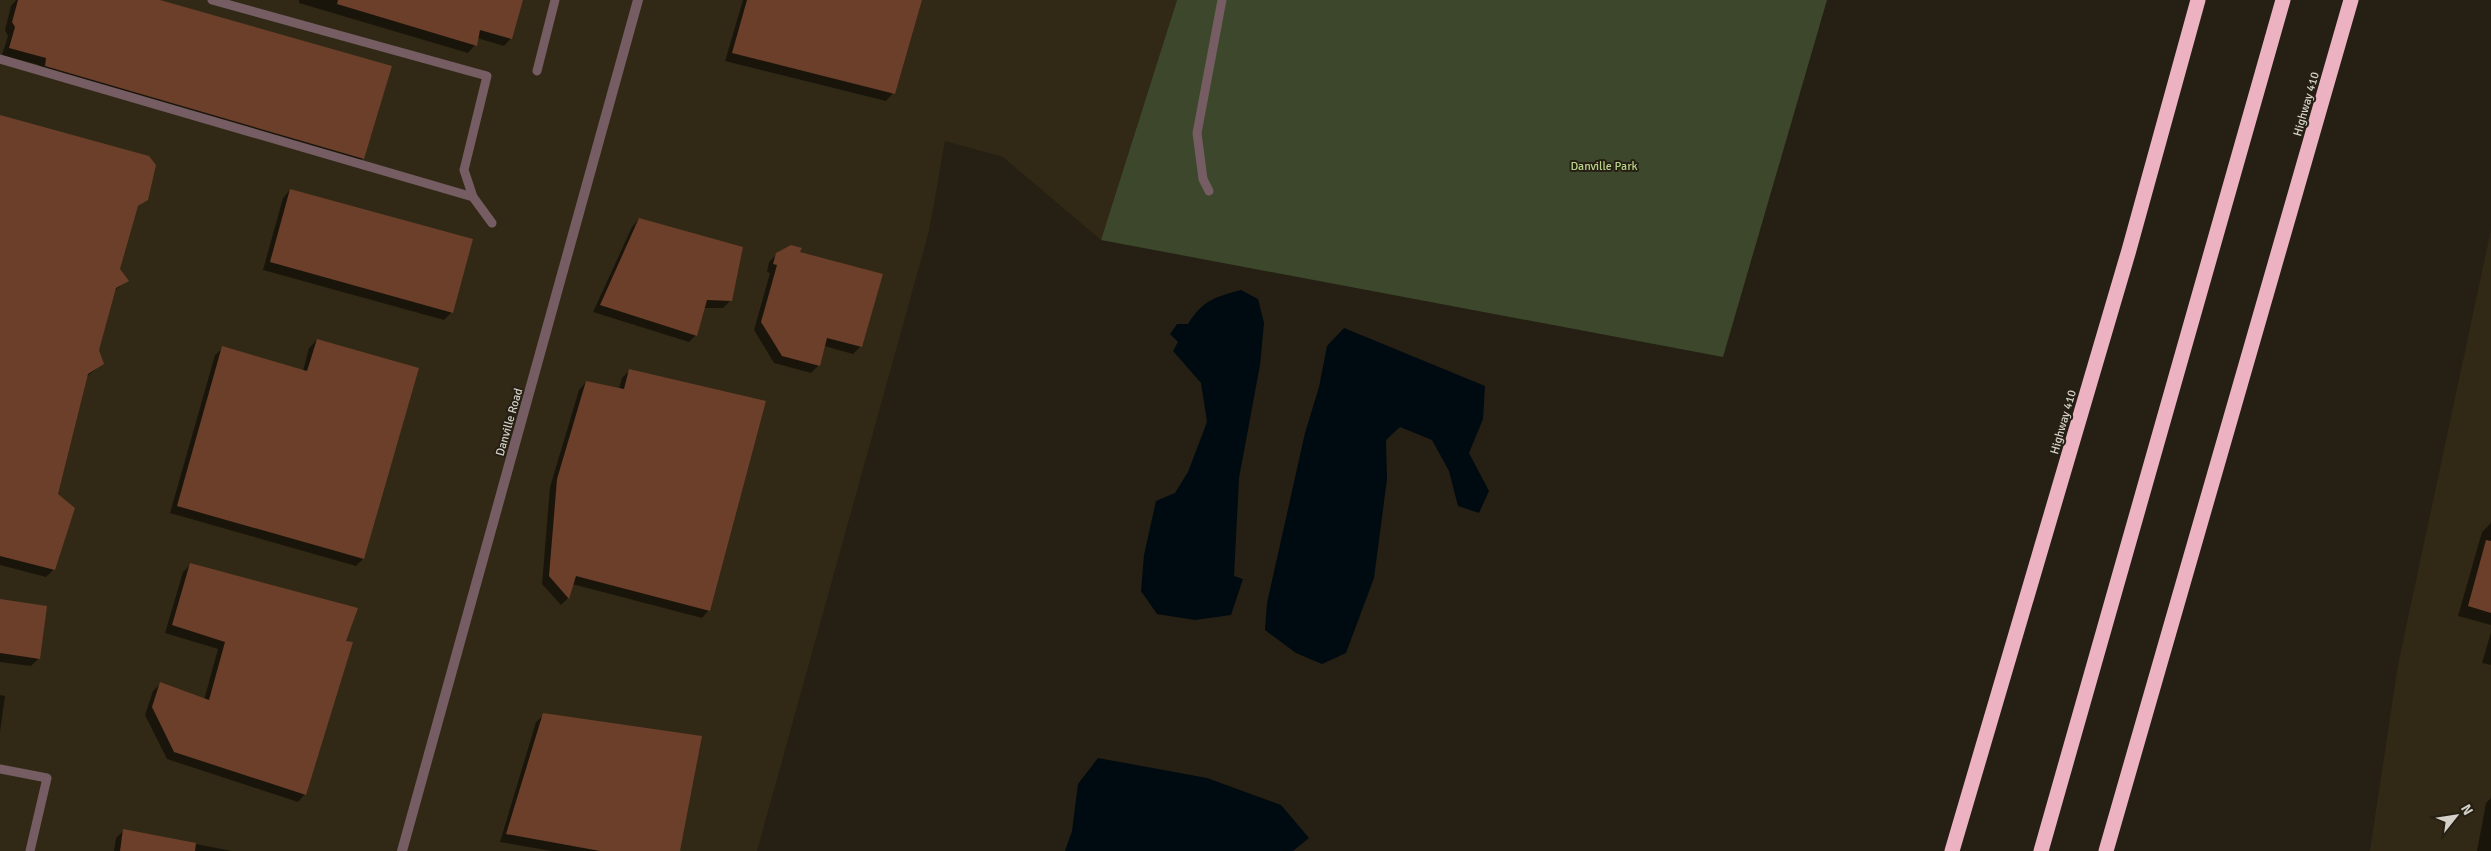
<svg xmlns="http://www.w3.org/2000/svg" width="2491" height="851" viewBox="0 0 2491 851" font-family="Signika,sans-serif">
<style>
.built{fill:#312915}
.green{fill:#3d472b}
.water{fill:#000a11}
.shadow{fill:#0007}
.building{fill:#6b3f2a}
.lines{fill:none;stroke-linecap:round;stroke-linejoin:round}
.service{stroke:#755d63;stroke-width:9}
.minor{stroke:#755d63;stroke-width:10}
.motorway{stroke:#ecb2c2;stroke-width:15}
.labels{text-anchor:middle;stroke-width:4;stroke-linejoin:round;paint-order:stroke}
.street-label{font-size:12px;fill:#d5d1c9;stroke:#252013}
.park-label{font-size:12px;fill:#b9d289;stroke:#252013}
</style>
<rect width="100%" height="100%" fill="#252013"/>
<g class="built">
<path d="M 0,0 L 1177,0 L 1101,240 L 1003,157 L 945,141 L 929,231 L 757,851 L 0,851 Z"/>
<path d="M 2491,230 L 2491,851 L 2370,851 L 2398,665 Z"/>
</g>
<path class="green" d="M 1177,0 L 1827,0 L 1723,357 L 1101,240 Z"/>
<g class="water">
<path d="M 1241,290 L 1258,299 L 1264,323 L 1260,365 L 1239,478 L 1234,576 L 1243,579 L 1231,615 L 1195,620 L 1157,614 L 1141,591 L 1144,555 L 1156,501 L 1175,493 L 1188,472 L 1207,422 L 1201,383 L 1173,351 L 1178,342 L 1170,334 L 1177,324 L 1188,324 C 1203,300 1215,297 1241,290 Z"/>
<path d="M 1344,328 L 1485,386 L 1483,419 L 1469,453 L 1489,491 L 1479,513 L 1458,506 L 1449,471 L 1432,440 L 1400,427 L 1386,440 L 1387,479 L 1374,578 L 1346,653 L 1322,664 L 1296,653 L 1265,630 L 1267,603 L 1305,433 L 1319,387 L 1327,346 Z"/>
<path d="M 1098,758 L 1207,778 L 1281,805 L 1309,838 L 1293,851 L 1065,851 L 1072,831 L 1078,784 Z"/>
</g>
<g class="shadow">
<path d="M 16,0 L 156,0 L 363,158 L 355,166 L 38,73 L 39,65 L 2,55 L 8,36 L 5,30 L 11,6 Z"/>
<path d="M 299,0 L 521,0 L 511,38 L 504,46 L 477,38 L 475,45 L 468,53 L 299,3 Z"/>
<path d="M 743,0 L 921,0 L 893,93 L 886,101 L 725,61 Z"/>
<path d="M 0,116 L 146,200 L 135,209 L 118,269 L 127,281 L 114,291 L 98,350 L 103,364 L 86,377 L 56,495 L 54,569 L 46,577 L 0,565 Z"/>
<path d="M 290,190 L 452,312 L 444,320 L 263,270 L 283,198 Z"/>
<path d="M 639,219 L 731,300 L 723,308 L 703,308 L 696,335 L 689,342 L 593,312 L 632,227 Z"/>
<path d="M 799,253 L 861,346 L 853,354 L 824,346 L 819,365 L 811,373 L 774,363 L 754,330 L 770,273 L 767,272 L 769,262 L 777,254 Z"/>
<path d="M 317,340 L 363,559 L 356,566 L 170,513 L 215,355 L 223,348 L 303,371 L 309,348 Z"/>
<path d="M 630,370 L 709,610 L 702,618 L 572,584 L 568,598 L 561,605 L 542,584 L 550,487 L 579,390 L 586,382 L 619,389 L 622,378 Z"/>
<path d="M 2491,523 L 2491,625 L 2458,616 L 2482,532 Z"/>
<path d="M 190,565 L 344,642 L 305,794 L 298,802 L 167,759 L 145,715 L 153,691 L 160,684 L 204,700 L 218,649 L 165,633 L 183,572 Z"/>
<path d="M 0,600 L 38,659 L 31,666 L 0,662 Z"/>
<path d="M 2491,632 L 2491,665 L 2482,663 Z"/>
<path d="M 0,695 L 5,696 L 0,732 Z"/>
<path d="M 544,715 L 679,851 L 552,851 L 500,842 L 536,722 Z"/>
<path d="M 2491,798 L 2491,851 L 2477,851 L 2486,803 Z"/>
<path d="M 124,830 L 232,851 L 114,851 L 116,838 Z"/>
</g>
<g class="building">
<path d="M 18,0 L 160,0 L 392,66 L 364,159 L 45,66 L 46,58 L 9,48 L 15,27 L 12,22 Z"/>
<path d="M 338,0 L 523,0 L 512,39 L 480,30 L 477,46 L 337,4 Z"/>
<path d="M 747,0 L 922,0 L 895,94 L 732,53 Z"/>
<path d="M 0,115 L 149,156 L 156,165 L 148,200 L 138,206 L 120,269 L 129,281 L 116,288 L 99,350 L 104,364 L 88,374 L 58,494 L 75,508 L 55,570 L 0,556 Z"/>
<path d="M 290,189 L 473,239 L 453,313 L 270,262 Z"/>
<path d="M 639,218 L 743,247 L 732,301 L 707,300 L 697,336 L 600,305 Z"/>
<path d="M 791,245 L 802,248 L 800,252 L 883,274 L 862,347 L 827,338 L 820,366 L 782,356 L 761,322 L 777,265 L 773,264 L 776,253 Z"/>
<path d="M 317,339 L 419,368 L 364,559 L 177,506 L 222,346 L 307,371 Z"/>
<path d="M 629,369 L 766,401 L 710,611 L 576,576 L 569,599 L 549,576 L 557,479 L 586,381 L 624,389 Z"/>
<path d="M 2486,540 L 2491,541 L 2491,613 L 2468,606 Z"/>
<path d="M 190,563 L 358,608 L 346,641 L 353,642 L 306,795 L 174,752 L 152,707 L 160,682 L 209,700 L 225,642 L 172,625 Z"/>
<path d="M 0,599 L 47,606 L 40,659 L 0,653 Z"/>
<path d="M 543,713 L 702,736 L 680,851 L 600,851 L 506,834 Z"/>
<path d="M 123,829 L 196,843 L 195,851 L 120,851 Z"/>
</g>
<g class="lines">
<g class="service">
<path d="M 212,0 L 487,76 L 464,170 L 473,197 L 492,223"/>
<path d="M 0,59 L 473,197"/>
<path d="M 537,71 L 555,0"/>
<path d="M 1209,191 L 1203,179 L 1197,133 L 1222,0"/>
<path d="M 0,769 L 47,778 L 30,851"/>
</g>
<path class="minor" d="M 402,851 L 638,0"/>
<g class="motorway">
<path d="M 1952,851 L 2129,250 L 2198,0"/>
<path d="M 2041,851 L 2283,0"/>
<path d="M 2106,851 L 2351,0"/>
</g>
</g>
<g class="labels">
<g class="street-label">
<text transform="translate(2306 104) rotate(-74)" y="4">Highway 410</text>
<text transform="translate(509 422) rotate(-74)" y="4">Danville Road</text>
<text transform="translate(2063 422) rotate(-74)" y="4">Highway 410</text>
</g>
<g class="park-label">
<text x="1604" y="170">Danville Park</text>
</g>
</g>
<g transform="translate(2456 816) rotate(60)" stroke="#252013" stroke-width="4" paint-order="stroke">
<path d="M0-4L9 19L0 12L-9 19Z" fill="#d5d1c9"/>
<text y="-8" font-size="14" font-weight="bold" text-anchor="middle" fill="#d5d1c9">N</text>
</g>
</svg>
